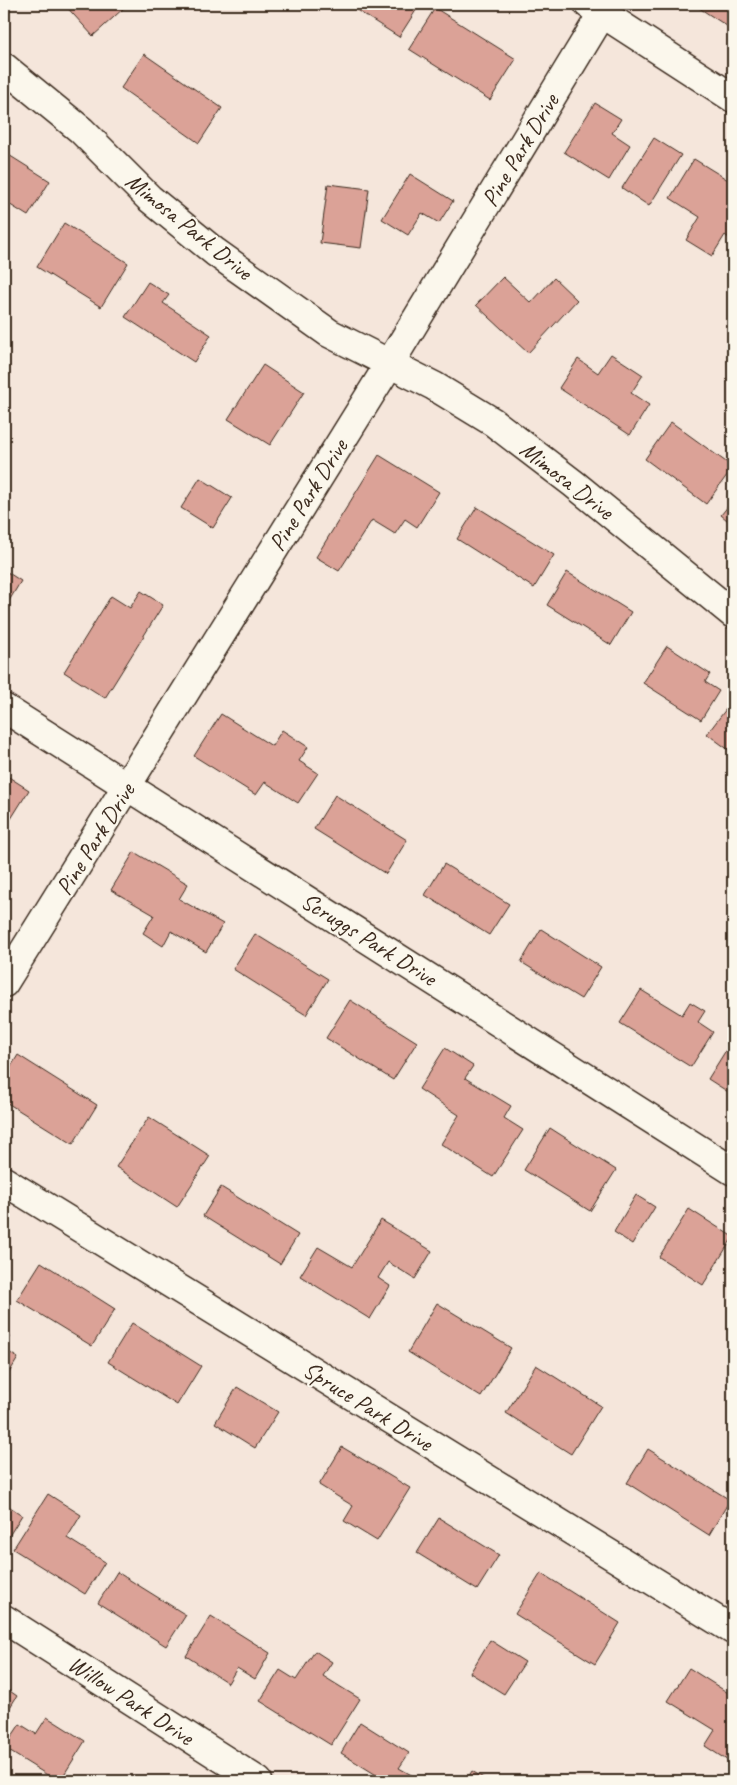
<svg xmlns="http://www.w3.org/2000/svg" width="737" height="1785" viewBox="0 0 737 1785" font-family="Caveat,sans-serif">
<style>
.building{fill:#dba297;stroke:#3b2a1e}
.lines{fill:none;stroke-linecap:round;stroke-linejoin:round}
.minor-casing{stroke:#3b2a1e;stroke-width:31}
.minor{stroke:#fbf7ec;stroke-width:28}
.labels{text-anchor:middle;stroke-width:4.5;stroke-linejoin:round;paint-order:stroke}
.street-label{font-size:24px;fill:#3b2a1e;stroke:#fbf7ec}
</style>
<rect width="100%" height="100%" fill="#f5e6db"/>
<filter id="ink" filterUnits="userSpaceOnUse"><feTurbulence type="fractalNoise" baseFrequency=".02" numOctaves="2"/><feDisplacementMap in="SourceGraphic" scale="10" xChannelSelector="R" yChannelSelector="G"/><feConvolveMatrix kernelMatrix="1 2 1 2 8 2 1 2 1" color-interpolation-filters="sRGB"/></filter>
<g filter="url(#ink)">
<g class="building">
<path d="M 64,4 L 122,4 L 125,7 L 93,36 Z"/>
<path d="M 347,4 L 420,4 L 399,37 Z"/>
<path d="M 693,4 L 733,4 L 733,22 L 730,28 Z"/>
<path d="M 435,8 L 516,59 L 490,100 L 409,49 Z"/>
<path d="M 144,54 L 222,108 L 199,143 L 121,88 Z"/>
<path d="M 595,103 L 621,119 L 612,133 L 630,145 L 609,180 L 564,152 Z"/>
<path d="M 654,138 L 681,155 L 649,206 L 622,188 Z"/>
<path d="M 4,152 L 50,181 L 28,216 L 4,201 Z"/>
<path d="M 694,159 L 733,183 L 733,241 L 725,235 L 712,256 L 686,240 L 700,217 L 670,198 Z"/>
<path d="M 410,174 L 453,201 L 439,223 L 422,213 L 408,235 L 382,219 Z"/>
<path d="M 328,184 L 369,189 L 361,248 L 320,243 Z"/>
<path d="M 64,223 L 128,263 L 101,307 L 37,267 Z"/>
<path d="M 503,277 L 531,303 L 554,278 L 577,300 L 528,353 L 476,305 Z"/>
<path d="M 148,282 L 169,295 L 163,303 L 211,335 L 194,362 L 125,317 Z"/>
<path d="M 611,354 L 643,375 L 631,393 L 649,405 L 630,435 L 559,388 L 578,359 L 598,373 Z"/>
<path d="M 263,365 L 304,392 L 270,445 L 228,419 Z"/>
<path d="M 671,422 L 733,467 L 706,504 L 645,459 Z"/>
<path d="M 379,455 L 439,492 L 417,527 L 405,519 L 395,534 L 372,520 L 339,571 L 316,557 Z"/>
<path d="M 200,478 L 232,498 L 213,528 L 181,508 Z"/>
<path d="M 733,500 L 733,525 L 721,515 Z"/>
<path d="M 477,507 L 554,555 L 534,588 L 457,539 Z"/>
<path d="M 4,570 L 21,581 L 4,609 Z"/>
<path d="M 567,572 L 631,612 L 611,645 L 547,605 Z"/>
<path d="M 141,591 L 163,605 L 105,698 L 64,672 L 111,596 L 130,608 Z"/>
<path d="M 667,646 L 710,674 L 705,682 L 719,691 L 701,720 L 643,683 Z"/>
<path d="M 733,700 L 733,753 L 707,734 Z"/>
<path d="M 221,714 L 272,746 L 282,730 L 308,747 L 299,761 L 318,773 L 298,803 L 265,782 L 256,795 L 194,756 Z"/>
<path d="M 4,774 L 29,790 L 4,830 Z"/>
<path d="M 335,795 L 407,840 L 386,874 L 314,829 Z"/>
<path d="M 134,852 L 188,884 L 179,899 L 223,924 L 206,952 L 171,931 L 163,946 L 143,933 L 154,915 L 111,890 Z"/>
<path d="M 444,864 L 509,904 L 489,935 L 425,895 Z"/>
<path d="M 541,929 L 601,967 L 581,999 L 521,962 Z"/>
<path d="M 255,934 L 328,979 L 306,1015 L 233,969 Z"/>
<path d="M 641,990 L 682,1015 L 690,1002 L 705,1011 L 698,1022 L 713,1032 L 691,1067 L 620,1023 Z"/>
<path d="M 350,1000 L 417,1042 L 393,1080 L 326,1038 Z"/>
<path d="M 728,1047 L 733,1051 L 733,1095 L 708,1079 Z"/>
<path d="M 445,1048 L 473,1066 L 465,1078 L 511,1106 L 504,1118 L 523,1130 L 493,1177 L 441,1144 L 459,1115 L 419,1089 Z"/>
<path d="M 18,1055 L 97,1105 L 73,1144 L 4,1101 L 4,1078 Z"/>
<path d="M 149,1117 L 210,1156 L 177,1207 L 116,1167 Z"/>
<path d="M 550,1128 L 616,1170 L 590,1211 L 524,1170 Z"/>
<path d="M 221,1187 L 298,1235 L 280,1264 L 203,1216 Z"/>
<path d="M 636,1195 L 655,1207 L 632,1244 L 614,1232 Z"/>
<path d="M 689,1209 L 733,1237 L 703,1285 L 659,1257 Z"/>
<path d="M 381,1220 L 432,1251 L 415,1279 L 388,1262 L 378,1278 L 390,1286 L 370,1319 L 300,1276 L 318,1247 L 352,1267 Z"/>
<path d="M 41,1262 L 115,1309 L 92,1346 L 17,1300 Z"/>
<path d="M 437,1303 L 511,1348 L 481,1397 L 408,1352 Z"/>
<path d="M 132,1323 L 201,1366 L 177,1405 L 108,1362 Z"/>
<path d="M 4,1332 L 10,1336 L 4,1346 Z"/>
<path d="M 4,1349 L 18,1358 L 4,1381 Z"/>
<path d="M 536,1365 L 601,1406 L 571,1454 L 506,1413 Z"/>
<path d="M 237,1387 L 278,1412 L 255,1448 L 215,1423 Z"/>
<path d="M 342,1447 L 410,1488 L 377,1541 L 344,1521 L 353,1506 L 319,1485 Z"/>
<path d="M 648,1449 L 730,1500 L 709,1535 L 627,1483 Z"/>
<path d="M 48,1494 L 81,1515 L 67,1538 L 105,1562 L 85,1594 L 13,1549 Z"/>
<path d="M 4,1503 L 22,1515 L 4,1544 Z"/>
<path d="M 439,1518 L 499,1555 L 477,1590 L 417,1553 Z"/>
<path d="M 117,1572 L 186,1615 L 166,1646 L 98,1603 Z"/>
<path d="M 541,1573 L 620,1623 L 595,1664 L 515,1614 Z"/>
<path d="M 211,1616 L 270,1653 L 255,1679 L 237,1668 L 228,1683 L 186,1656 Z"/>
<path d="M 490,1640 L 525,1662 L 504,1694 L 470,1673 Z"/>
<path d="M 315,1651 L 332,1662 L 323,1676 L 360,1699 L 331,1745 L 260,1701 L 280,1670 L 296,1680 Z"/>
<path d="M 689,1668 L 733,1696 L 733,1764 L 705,1746 L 715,1730 L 668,1701 Z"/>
<path d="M 4,1687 L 17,1696 L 4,1717 Z"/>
<path d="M 47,1717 L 85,1741 L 60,1781 L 57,1781 L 4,1748 L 20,1724 L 36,1734 Z"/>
<path d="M 360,1722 L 409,1753 L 399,1768 L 415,1777 L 412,1781 L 386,1781 L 341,1753 Z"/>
<path d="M 472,1771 L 488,1781 L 466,1781 Z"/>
</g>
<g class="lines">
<defs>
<g id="minor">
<path d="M 588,4 L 733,98"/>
<path d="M 4,67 L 81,130 L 149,198 L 215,252 L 329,333 L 434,386 L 493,422 L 574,484 L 733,614"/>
<path d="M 4,708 L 733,1171"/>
<path d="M 4,983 L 390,363 L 608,4"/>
<path d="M 4,1181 L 733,1630"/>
<path d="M 4,1619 L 258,1781"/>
</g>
</defs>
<use href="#minor" class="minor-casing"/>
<use href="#minor" class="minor"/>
</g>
</g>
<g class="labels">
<g class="street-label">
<text transform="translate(520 150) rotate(-59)" y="8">Pine Park Drive</text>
<text transform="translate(189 226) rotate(39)" y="8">Mimosa Park Drive</text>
<text transform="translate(567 480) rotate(38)" y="8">Mimosa Drive</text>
<text transform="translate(308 495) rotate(-58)" y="8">Pine Park Drive</text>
<text transform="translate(95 839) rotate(-58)" y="8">Pine Park Drive</text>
<text transform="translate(369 939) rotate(32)" y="8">Scruggs Park Drive</text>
<text transform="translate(368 1406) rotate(32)" y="8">Spruce Park Drive</text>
<text transform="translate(131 1700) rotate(33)" y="8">Willow Park Drive</text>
</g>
</g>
<rect width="737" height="1785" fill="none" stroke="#fbf7ec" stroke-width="20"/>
<rect x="10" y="10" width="717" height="1765" fill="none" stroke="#3b2a1e" stroke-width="2" filter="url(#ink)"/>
</svg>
